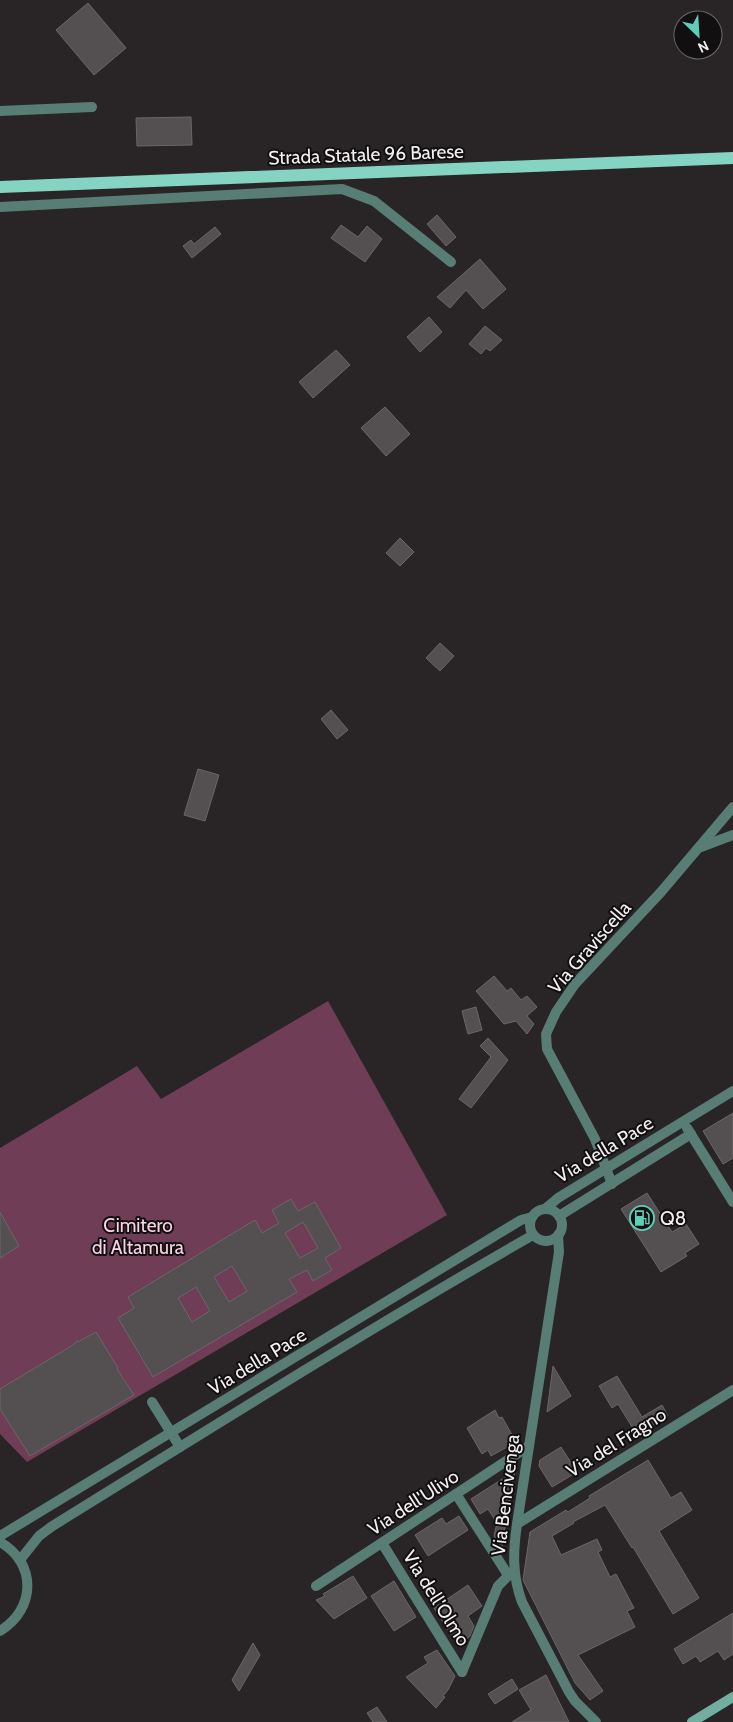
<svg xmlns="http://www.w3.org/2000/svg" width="733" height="1722" viewBox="0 0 733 1722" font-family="Cabin,sans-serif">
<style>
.green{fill:#6f3d55}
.building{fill:#544f51;stroke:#6b6769;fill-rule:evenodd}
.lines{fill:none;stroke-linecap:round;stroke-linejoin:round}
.street{stroke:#587d74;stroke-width:10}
.secondary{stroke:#72aea0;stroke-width:10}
.primary{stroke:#85d4c2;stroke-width:12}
.labels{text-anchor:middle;stroke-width:4;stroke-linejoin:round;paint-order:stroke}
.street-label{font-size:19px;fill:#f3f0f1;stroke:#110f10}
.poi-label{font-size:19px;fill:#f3f0f1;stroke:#110f10;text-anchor:start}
.park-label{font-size:19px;fill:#fcd3e4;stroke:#110f10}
</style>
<rect width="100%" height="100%" fill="#292527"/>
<path class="green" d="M 328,1001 L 447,1215 L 27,1462 L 0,1434 L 0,1148 L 137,1066 L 161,1099 Z"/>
<g class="building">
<path d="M 88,3 L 126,48 L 94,75 L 56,30 Z"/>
<path d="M 191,117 L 192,145 L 137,146 L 136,118 Z"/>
<path d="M 437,215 L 456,237 L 446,246 L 427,224 Z"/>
<path d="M 341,225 L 358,237 L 367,226 L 382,239 L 365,262 L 331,238 Z"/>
<path d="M 215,227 L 221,234 L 192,258 L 183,246 L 191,240 L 194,244 Z"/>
<path d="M 480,259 L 506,289 L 483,309 L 466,290 L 450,308 L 437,297 Z"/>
<path d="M 429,317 L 442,332 L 420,352 L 407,337 Z"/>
<path d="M 485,326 L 502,340 L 490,351 L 486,348 L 481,354 L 469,344 Z"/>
<path d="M 336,350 L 350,365 L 313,398 L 299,382 Z"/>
<path d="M 385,407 L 410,434 L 386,456 L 361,428 Z"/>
<path d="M 400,538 L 414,552 L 400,566 L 386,553 Z"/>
<path d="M 440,643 L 454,656 L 440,671 L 426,658 Z"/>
<path d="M 331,710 L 348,730 L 337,739 L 321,719 Z"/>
<path d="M 198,769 L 219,775 L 205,821 L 184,815 Z"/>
<path d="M 494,976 L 507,991 L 511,988 L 521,1000 L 527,996 L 537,1007 L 527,1016 L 534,1024 L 527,1034 L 516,1021 L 504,1024 L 476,991 Z"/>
<path d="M 476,1007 L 482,1030 L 468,1034 L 462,1011 Z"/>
<path d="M 488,1038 L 508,1060 L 471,1108 L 459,1099 L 491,1057 L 480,1046 Z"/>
<path d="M 733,1113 L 733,1158 L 723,1164 L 703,1131 Z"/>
<path d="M 647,1193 L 672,1232 L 686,1224 L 699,1244 L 685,1253 L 687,1256 L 661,1272 L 621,1209 Z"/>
<path d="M 291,1199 L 298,1211 L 315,1202 L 341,1248 L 325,1258 L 332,1270 L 313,1281 L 307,1270 L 289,1279 L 297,1292 L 153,1377 L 118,1318 L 134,1308 L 128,1297 L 255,1220 L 262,1233 L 279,1223 L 272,1210 ZM 303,1222 L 318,1248 L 300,1258 L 285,1233 ZM 232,1266 L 247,1291 L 229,1302 L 214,1277 ZM 196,1287 L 210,1311 L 192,1322 L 178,1298 Z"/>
<path d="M 0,1212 L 19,1246 L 0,1258 Z"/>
<path d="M 96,1332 L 118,1368 L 117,1369 L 134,1395 L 30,1456 L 0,1409 L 0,1389 L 73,1345 L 77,1341 L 78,1342 Z"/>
<path d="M 553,1366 L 571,1396 L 547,1412 Z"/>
<path d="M 617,1376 L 642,1417 L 662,1405 L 668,1416 L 637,1435 L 618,1404 L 612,1408 L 599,1386 Z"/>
<path d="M 495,1410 L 499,1418 L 502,1417 L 516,1442 L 491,1456 L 488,1450 L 482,1454 L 467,1428 Z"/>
<path d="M 561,1447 L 577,1472 L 552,1487 L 539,1466 L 540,1460 Z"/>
<path d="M 648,1460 L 671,1498 L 681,1492 L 692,1510 L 659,1531 L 699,1598 L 673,1614 L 633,1547 L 632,1548 L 605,1505 L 573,1522 L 574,1523 L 552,1536 L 561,1555 L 597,1539 L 602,1550 L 598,1552 L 610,1577 L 616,1574 L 634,1608 L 627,1611 L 635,1627 L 578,1655 L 603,1691 L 590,1700 L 575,1683 L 523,1580 L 530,1532 L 566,1510 L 568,1512 L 590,1498 L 589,1496 Z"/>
<path d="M 515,1471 L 504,1534 L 502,1548 L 494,1536 L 497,1523 L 488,1509 L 480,1514 L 471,1499 Z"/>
<path d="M 459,1516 L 468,1530 L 428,1556 L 415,1535 L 442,1518 L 446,1524 Z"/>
<path d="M 353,1576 L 367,1598 L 334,1619 L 316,1600 L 325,1596 L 323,1594 Z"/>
<path d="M 394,1581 L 416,1617 L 394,1631 L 371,1596 Z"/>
<path d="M 468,1585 L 482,1606 L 468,1616 L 474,1626 L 470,1636 L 460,1646 L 455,1641 L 434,1608 Z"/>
<path d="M 733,1613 L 733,1654 L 724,1660 L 718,1651 L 700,1662 L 696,1656 L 683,1664 L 674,1649 Z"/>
<path d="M 253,1643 L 260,1655 L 239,1691 L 232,1680 Z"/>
<path d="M 437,1650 L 455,1676 L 448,1690 L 443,1696 L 445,1697 L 436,1708 L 406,1677 L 428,1663 L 424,1657 Z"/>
<path d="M 546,1675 L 569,1722 L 512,1722 L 531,1710 L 519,1690 Z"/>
<path d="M 512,1679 L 518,1689 L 495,1704 L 488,1694 Z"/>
<path d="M 377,1707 L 387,1722 L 373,1722 L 367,1713 Z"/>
</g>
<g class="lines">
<g class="street">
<path d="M 0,111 L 92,107"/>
<path d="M 0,207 L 342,189 L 374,201 L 451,262"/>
<path d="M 701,847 L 733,835"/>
<path d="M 687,1128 L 733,1202"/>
<path d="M 612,1184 L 595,1139 L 547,1049 L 546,1034 L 556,1012 L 575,984 L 661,892 L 733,807"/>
<circle cx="546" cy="1225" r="16"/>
<path d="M 545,1209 L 558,1198 L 733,1091"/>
<path d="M 559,1216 L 691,1134"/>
<path d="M 558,1235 L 559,1252 L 517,1524 C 513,1552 512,1575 522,1602 L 569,1692 L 575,1701 L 596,1722"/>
<path d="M 152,1402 L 180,1447"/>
<path d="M 456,1494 L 508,1575"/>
<path d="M 517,1524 L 733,1390"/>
<path d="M 0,1536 L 521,1220 L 532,1217"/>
<path d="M 0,1542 C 37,1563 36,1609 0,1631"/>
<path d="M 382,1543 L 462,1672"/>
<path d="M 20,1560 L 39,1536 L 51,1527 C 211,1428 370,1328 533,1235"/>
<path d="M 316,1586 L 529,1446"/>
<path d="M 462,1672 L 498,1586 L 514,1570"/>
</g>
<path class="secondary" d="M 692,1722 L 733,1697"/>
<path class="primary" d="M 0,187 L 733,158"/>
</g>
<defs>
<symbol id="fuel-ring" viewBox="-11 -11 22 22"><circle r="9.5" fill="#110f10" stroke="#5eceb8" stroke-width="1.5"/><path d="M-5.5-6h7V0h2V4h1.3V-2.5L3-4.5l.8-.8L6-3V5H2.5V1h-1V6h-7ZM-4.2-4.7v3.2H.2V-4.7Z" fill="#5eceb8"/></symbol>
</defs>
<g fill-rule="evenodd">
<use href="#fuel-ring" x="628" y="1204" width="28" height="28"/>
</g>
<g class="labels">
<g class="street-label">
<text transform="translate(366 154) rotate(-2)" y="7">Strada Statale 96 Barese</text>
<text transform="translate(589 947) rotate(-49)" y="7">Via Graviscella</text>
<text transform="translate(604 1149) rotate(-31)" y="7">Via della Pace</text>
<text transform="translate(257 1361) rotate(-31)" y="7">Via della Pace</text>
<text transform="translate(616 1442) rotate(-32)" y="7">Via del Fragno</text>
<text transform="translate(505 1495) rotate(-83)" y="7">Via Bencivenga</text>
<text transform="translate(413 1502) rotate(-33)" y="7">Via dell'Ulivo</text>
<text transform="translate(437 1598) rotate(58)" y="7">Via dell'Olmo</text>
</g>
<g class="poi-label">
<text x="660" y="1225">Q8</text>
</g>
<g class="park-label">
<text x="138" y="1232">Cimitero<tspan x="138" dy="22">di Altamura</tspan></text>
</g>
</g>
<g transform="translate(698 35) rotate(155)"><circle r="24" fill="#110f10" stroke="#6b696a"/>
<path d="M0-4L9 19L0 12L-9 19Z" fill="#5eceb8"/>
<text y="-8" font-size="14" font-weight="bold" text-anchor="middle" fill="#f3f0f1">N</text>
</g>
</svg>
